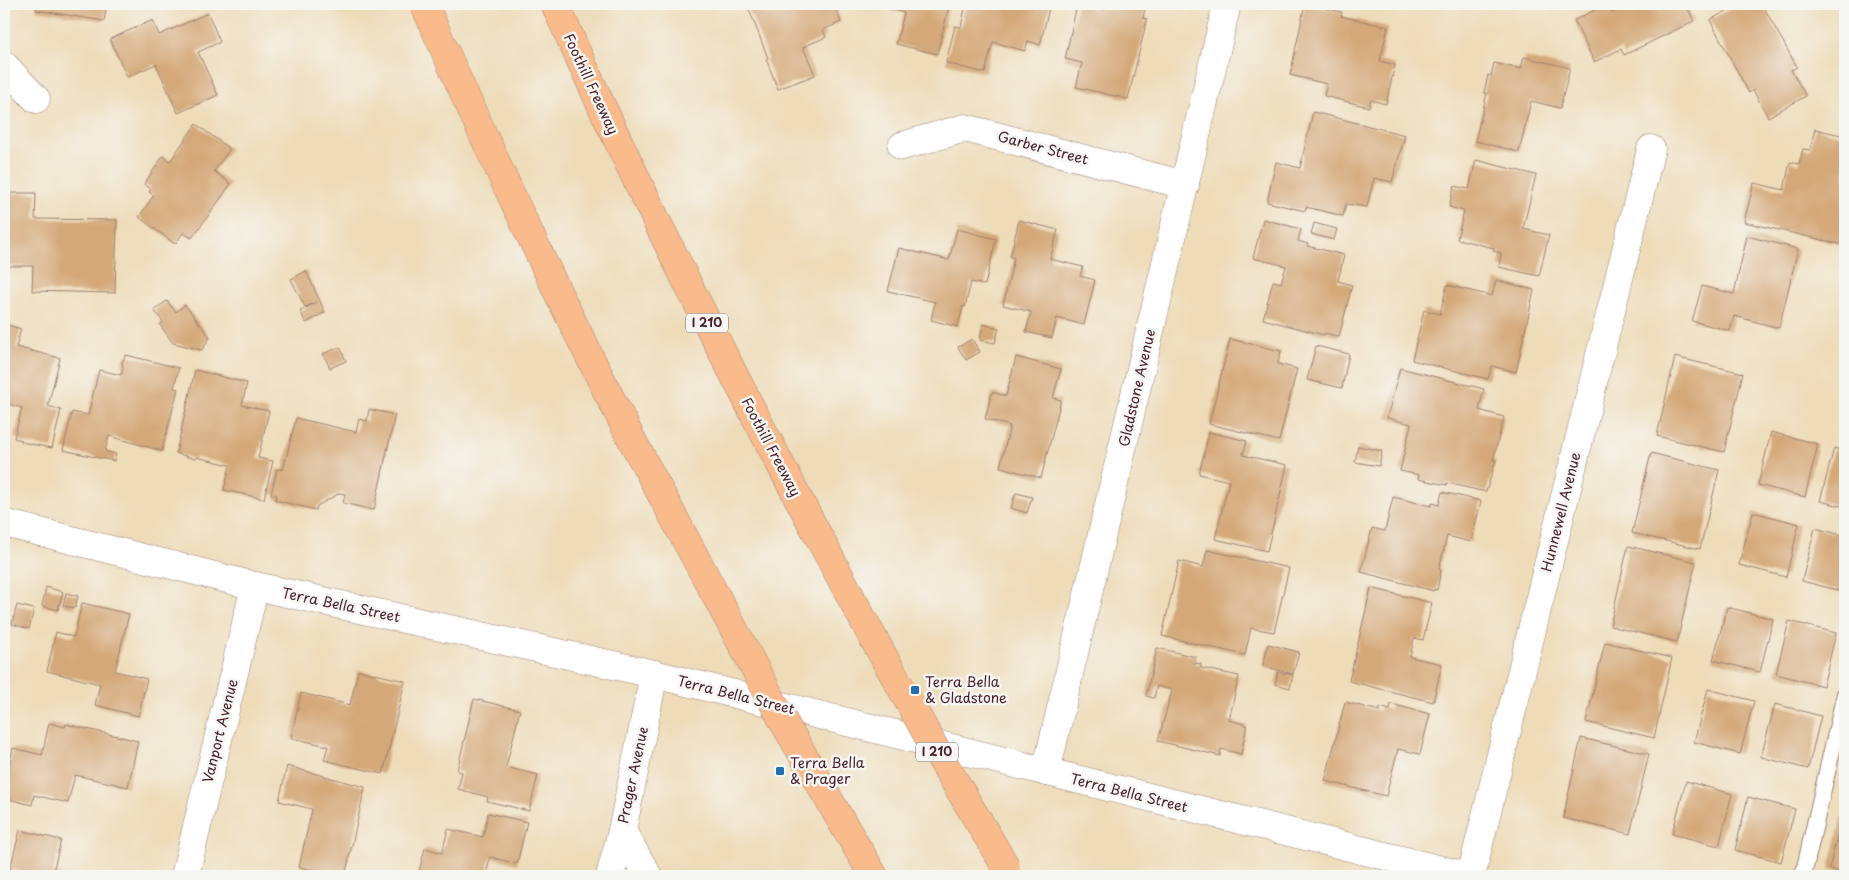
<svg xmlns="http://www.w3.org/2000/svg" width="1849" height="880" viewBox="0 0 1849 880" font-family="'Playpen Sans',sans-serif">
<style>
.building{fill:#d4a878}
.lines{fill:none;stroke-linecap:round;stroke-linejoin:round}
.service-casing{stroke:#9c7e72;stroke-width:18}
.minor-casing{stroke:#9c7e72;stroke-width:29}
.tertiary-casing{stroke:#9c7e72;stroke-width:29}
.motorway-casing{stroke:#9c7e72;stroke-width:29}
.service{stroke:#fff;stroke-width:16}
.minor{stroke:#fff;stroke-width:28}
.tertiary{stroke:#fff;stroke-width:28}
.motorway{stroke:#fabb8c;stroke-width:28}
.motorway-bridge-casing{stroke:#9c7e72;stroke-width:29;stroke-linecap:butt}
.motorway-bridge{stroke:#fabb8c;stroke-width:28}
.poi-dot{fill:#1f6fb2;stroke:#f6f6f2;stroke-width:2}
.labels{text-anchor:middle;stroke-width:5;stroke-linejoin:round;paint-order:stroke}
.shield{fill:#f6f6f2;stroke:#7e6067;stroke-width:1}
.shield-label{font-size:12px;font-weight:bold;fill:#4a1f2b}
.street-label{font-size:14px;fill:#4a1f2b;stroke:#f6f6f2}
.poi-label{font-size:14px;fill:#4a1f2b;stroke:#f6f6f2;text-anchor:start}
</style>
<rect width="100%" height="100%" fill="#f6f6f2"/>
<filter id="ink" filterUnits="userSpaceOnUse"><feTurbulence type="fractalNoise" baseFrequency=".02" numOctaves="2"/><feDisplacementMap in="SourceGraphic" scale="10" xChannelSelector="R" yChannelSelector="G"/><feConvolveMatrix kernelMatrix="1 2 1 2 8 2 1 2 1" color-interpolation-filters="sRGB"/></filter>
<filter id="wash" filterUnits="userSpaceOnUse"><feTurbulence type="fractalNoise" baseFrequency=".0096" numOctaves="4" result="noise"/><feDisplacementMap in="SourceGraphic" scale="20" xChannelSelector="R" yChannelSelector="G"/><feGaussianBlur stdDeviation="1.12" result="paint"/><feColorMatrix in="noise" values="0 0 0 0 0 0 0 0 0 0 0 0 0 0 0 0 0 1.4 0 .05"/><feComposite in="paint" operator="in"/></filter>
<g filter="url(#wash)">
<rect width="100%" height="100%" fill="#eedcb9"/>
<g id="blocks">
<g class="building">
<path d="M 37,4 L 107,4 L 104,21 L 36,10 Z"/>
<path d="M 747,4 L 834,4 L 841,22 L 823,30 L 826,37 L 803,47 L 815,75 L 778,89 L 766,59 L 768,58 Z"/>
<path d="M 872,4 L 938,4 L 949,6 L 937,54 L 896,44 L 904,13 Z"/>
<path d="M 966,4 L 1050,4 L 1040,45 L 1028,41 L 1025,51 L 993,42 L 985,73 L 946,63 L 955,26 L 961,27 Z"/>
<path d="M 1104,4 L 1146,4 L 1143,18 L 1147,19 L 1128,99 L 1076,87 L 1082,63 L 1065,59 L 1077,5 L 1095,9 L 1096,5 L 1104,7 Z"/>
<path d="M 1305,4 L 1342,12 L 1341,16 L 1388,27 L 1380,61 L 1395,65 L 1386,104 L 1371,100 L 1369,107 L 1324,96 L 1327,84 L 1290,75 Z"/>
<path d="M 1607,4 L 1612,13 L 1627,4 L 1686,4 L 1694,21 L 1624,55 L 1621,49 L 1594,62 L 1574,20 Z"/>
<path d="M 1739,4 L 1762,4 L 1797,67 L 1791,70 L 1806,96 L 1768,117 L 1753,90 L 1749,93 L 1710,20 Z"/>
<path d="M 208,13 L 220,42 L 198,52 L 218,95 L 178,113 L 156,64 L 127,77 L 110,39 L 153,20 L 159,35 Z"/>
<path d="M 1524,57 L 1570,68 L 1560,108 L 1531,101 L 1519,152 L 1475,141 L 1487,93 L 1484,93 L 1488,75 L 1491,76 L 1494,63 L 1521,69 Z"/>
<path d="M 1313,112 L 1405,135 L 1392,182 L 1374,178 L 1367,207 L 1346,204 L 1343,216 L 1306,207 L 1305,211 L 1267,202 L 1276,162 L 1300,168 Z"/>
<path d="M 196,124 L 230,149 L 214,171 L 231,184 L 192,238 L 183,233 L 175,244 L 139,217 L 154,195 L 149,192 L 151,189 L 144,184 L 163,156 L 170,161 Z"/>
<path d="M 1815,129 L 1845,136 L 1843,142 L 1845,147 L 1845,238 L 1844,245 L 1744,222 L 1754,183 L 1784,190 L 1790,162 L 1799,164 L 1803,149 L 1810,150 Z"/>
<path d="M 1476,160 L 1536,175 L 1523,229 L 1549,235 L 1539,276 L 1499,267 L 1501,253 L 1493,251 L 1494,248 L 1457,239 L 1464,211 L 1449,207 L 1454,186 L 1469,189 Z"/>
<path d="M 7,193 L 36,193 L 35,219 L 117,220 L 115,293 L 32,291 L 33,266 L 4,266 L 4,222 L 6,222 Z"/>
<path d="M 1263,219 L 1301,229 L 1298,241 L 1308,244 L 1307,246 L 1344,255 L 1338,281 L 1352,285 L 1339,337 L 1325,333 L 1324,335 L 1263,319 L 1273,281 L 1281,283 L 1286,266 L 1253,258 Z"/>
<path d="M 1019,220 L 1058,230 L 1050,259 L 1083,267 L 1080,276 L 1095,280 L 1084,325 L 1057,318 L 1052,338 L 1026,332 L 1031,312 L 1003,305 L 1014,258 L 1010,257 Z"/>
<path d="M 1314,223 L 1337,229 L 1334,240 L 1311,234 Z"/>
<path d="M 957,229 L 996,239 L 985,285 L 971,282 L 965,307 L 963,306 L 958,327 L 931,320 L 935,302 L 888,291 L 899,248 L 949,260 Z"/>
<path d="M 1747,236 L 1798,249 L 1779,328 L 1734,316 L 1730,331 L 1692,321 L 1702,286 L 1734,294 Z"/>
<path d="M 306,271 L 325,312 L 306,323 L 300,311 L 317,302 L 305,307 L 291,279 Z"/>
<path d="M 1496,280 L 1534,290 L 1516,372 L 1492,366 L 1488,379 L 1412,360 L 1424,310 L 1440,314 L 1447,285 L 1492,296 Z"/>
<path d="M 167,301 L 176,312 L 185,305 L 210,337 L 202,350 L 173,343 L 160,325 L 163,322 L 154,310 Z"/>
<path d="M 4,324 L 21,329 L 16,347 L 60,358 L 48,406 L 61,410 L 52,448 L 21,442 L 22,440 L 14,438 L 22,408 L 4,403 Z"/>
<path d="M 983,324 L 999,328 L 995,343 L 980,340 Z"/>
<path d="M 972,339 L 980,352 L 966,360 L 958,347 Z"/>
<path d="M 1230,339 L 1281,351 L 1278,364 L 1297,369 L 1279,441 L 1209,424 Z"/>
<path d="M 1316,346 L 1349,354 L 1342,388 L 1307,380 Z"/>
<path d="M 340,347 L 346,361 L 330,368 L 323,354 Z"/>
<path d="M 126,355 L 179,368 L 174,388 L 178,389 L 162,451 L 109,436 L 105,451 L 116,454 L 114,461 L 63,450 L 72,412 L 88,415 L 99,370 L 121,375 L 123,369 L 122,362 Z"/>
<path d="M 1016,357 L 1061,369 L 1053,398 L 1061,400 L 1041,478 L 1000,467 L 1010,426 L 985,419 L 992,392 L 1006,396 Z"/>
<path d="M 1675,357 L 1743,373 L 1724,452 L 1657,436 Z"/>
<path d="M 1400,368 L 1484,389 L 1479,410 L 1504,417 L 1493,460 L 1496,460 L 1486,492 L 1447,483 L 1447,485 L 1418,479 L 1419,475 L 1400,471 L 1411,424 L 1387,418 Z"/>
<path d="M 195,370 L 247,383 L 242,405 L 269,411 L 258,458 L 273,461 L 264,499 L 224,490 L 230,465 L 196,457 L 195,459 L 176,453 Z"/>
<path d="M 369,409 L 395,415 L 374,510 L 343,503 L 345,494 L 340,493 L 317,506 L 316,510 L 275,500 L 277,495 L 271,494 L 277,469 L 283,470 L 296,418 L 356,432 L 359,419 L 367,421 Z"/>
<path d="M 1209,432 L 1247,441 L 1243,455 L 1287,465 L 1267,551 L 1215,539 L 1229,481 L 1199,474 Z"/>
<path d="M 1771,432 L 1818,444 L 1805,497 L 1758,485 Z"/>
<path d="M 1358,446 L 1382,451 L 1379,466 L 1355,462 Z"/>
<path d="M 1834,448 L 1845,451 L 1845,507 L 1820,501 Z"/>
<path d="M 1651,453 L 1719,470 L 1700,549 L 1632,533 Z"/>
<path d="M 1442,492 L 1481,501 L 1471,542 L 1447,536 L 1439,569 L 1441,570 L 1437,590 L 1434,589 L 1434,591 L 1361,572 L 1372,528 L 1385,531 L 1393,497 L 1431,506 L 1432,503 L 1439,505 Z"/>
<path d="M 1016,493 L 1032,497 L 1027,513 L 1011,508 Z"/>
<path d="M 1753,512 L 1799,524 L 1786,577 L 1739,565 Z"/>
<path d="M 1815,528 L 1845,536 L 1845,592 L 1802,581 Z"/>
<path d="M 1628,546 L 1696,562 L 1677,642 L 1610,626 Z"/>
<path d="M 1207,550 L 1289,568 L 1274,632 L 1251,628 L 1245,655 L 1162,636 L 1179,561 L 1203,567 Z"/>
<path d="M 46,587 L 63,592 L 58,610 L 42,606 Z"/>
<path d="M 1371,588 L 1432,603 L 1423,640 L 1414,638 L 1410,657 L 1442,664 L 1433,702 L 1349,681 Z"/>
<path d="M 66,593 L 78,596 L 75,608 L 63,606 Z"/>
<path d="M 82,603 L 129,614 L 115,671 L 147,679 L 138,716 L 95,705 L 100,684 L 47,671 L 56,632 L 74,637 Z"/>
<path d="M 17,605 L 34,609 L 29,629 L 12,624 Z"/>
<path d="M 1727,607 L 1773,619 L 1760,672 L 1713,660 Z"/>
<path d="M 1789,621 L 1836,633 L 1823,686 L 1776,674 Z"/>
<path d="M 1605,642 L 1672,658 L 1654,738 L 1586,722 Z"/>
<path d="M 1268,644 L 1299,652 L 1293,674 L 1263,666 Z"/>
<path d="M 1157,648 L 1196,657 L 1194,663 L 1201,664 L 1201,668 L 1239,676 L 1229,720 L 1247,725 L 1241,754 L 1221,749 L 1220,756 L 1158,741 L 1172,690 L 1157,686 L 1154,698 L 1146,696 Z"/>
<path d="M 358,670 L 405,681 L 383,774 L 324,760 L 328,746 L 291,738 L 301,693 L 350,705 Z"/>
<path d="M 1278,672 L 1293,675 L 1290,688 L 1275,684 Z"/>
<path d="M 1708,689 L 1754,701 L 1740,754 L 1694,742 Z"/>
<path d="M 474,699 L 520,710 L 506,767 L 538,775 L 529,811 L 487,801 L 488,797 L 458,789 L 462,772 L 457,771 Z"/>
<path d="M 1345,702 L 1380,711 L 1380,707 L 1390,710 L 1391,704 L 1430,714 L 1420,754 L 1398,749 L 1386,796 L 1325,781 Z"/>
<path d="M 1775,704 L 1821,716 L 1808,769 L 1761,757 Z"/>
<path d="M 49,723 L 65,727 L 66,724 L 138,741 L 128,787 L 75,775 L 68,803 L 34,795 L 32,805 L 4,798 L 4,791 L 13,748 L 42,755 Z"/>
<path d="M 1581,738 L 1649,754 L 1630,834 L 1563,818 Z"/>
<path d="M 287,766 L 365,787 L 345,876 L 337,876 L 299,867 L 312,809 L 279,801 Z"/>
<path d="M 1686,781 L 1732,794 L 1719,846 L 1672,834 Z"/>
<path d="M 1748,797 L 1795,809 L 1781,862 L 1735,850 Z"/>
<path d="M 488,813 L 527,822 L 517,864 L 490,857 L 486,876 L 418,876 L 425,848 L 442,853 L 448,829 L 483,837 Z"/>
<path d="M 1842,816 L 1845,817 L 1845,873 L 1829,869 Z"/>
<path d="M 20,830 L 61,840 L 53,872 L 67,876 L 26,876 L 26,873 L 10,869 Z"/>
</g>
</g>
</g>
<g filter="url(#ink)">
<use href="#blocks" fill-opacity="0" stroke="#9c7e72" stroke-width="1"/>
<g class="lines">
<defs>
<path id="service" d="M 1803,876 L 1845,694"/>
<g id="minor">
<path d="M 4,65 L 36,99"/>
<path d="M 902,146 L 965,128 L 1185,185"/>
<path d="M 1046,772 L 1227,4"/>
<path d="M 622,831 L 648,876"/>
<path d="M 185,876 L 255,586"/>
<path d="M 610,876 L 622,831 L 654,674"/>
<path d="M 1471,876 L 1651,149"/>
</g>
<path id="tertiary" d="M 4,523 L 255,586 L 654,674 L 1466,876"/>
<g id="motorway">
<path d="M 424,4 C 489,151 558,297 632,440 C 660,492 688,544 716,596"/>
<path d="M 555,4 C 651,219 760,429 872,636"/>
<path d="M 846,829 L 874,876"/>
</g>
</defs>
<use href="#service" class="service-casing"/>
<use href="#minor" class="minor-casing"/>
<use href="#tertiary" class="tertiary-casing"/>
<use href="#motorway" class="motorway-casing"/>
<use href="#service" class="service"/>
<use href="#minor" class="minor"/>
<use href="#tertiary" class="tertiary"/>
<use href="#motorway" class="motorway"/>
<defs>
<g id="motorway-bridge">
<path d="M 716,596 L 782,719 L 846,829"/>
<path d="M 872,636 L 937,752 L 1006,867"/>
</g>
</defs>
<use href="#motorway-bridge" class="motorway-bridge-casing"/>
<use href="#motorway-bridge" class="motorway-bridge"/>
</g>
</g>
<g class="poi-dot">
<rect x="910" y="685" width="10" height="10" rx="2.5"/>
<rect x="775" y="766" width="10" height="10" rx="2.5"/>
</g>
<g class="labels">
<g class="shield">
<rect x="686" y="313.5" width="42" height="19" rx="4"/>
<rect x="916" y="742.5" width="42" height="19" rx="4"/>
</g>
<g class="shield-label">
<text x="707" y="327">I 210</text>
<text x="937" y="756">I 210</text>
</g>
<g class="street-label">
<text transform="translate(591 84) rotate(65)" y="5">Foothill Freeway</text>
<text transform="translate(1043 148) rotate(15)" y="5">Garber Street</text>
<text transform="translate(1137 388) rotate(-77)" y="5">Gladstone Avenue</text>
<text transform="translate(771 447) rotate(62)" y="5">Foothill Freeway</text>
<text transform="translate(1561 512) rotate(-76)" y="5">Hunnewell Avenue</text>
<text transform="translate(341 605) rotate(12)" y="5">Terra Bella Street</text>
<text transform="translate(736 695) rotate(14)" y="5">Terra Bella Street</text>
<text transform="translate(220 731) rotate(-76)" y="5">Vanport Avenue</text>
<text transform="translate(633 775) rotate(-78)" y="5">Prager Avenue</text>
<text transform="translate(1129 793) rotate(14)" y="5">Terra Bella Street</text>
</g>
<g class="poi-label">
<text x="925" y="687">Terra Bella<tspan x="925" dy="16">&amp; Gladstone</tspan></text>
<text x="790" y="768">Terra Bella<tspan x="790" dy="16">&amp; Prager</tspan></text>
</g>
</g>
<rect width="1849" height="880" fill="none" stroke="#f6f6f2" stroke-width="20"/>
</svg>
